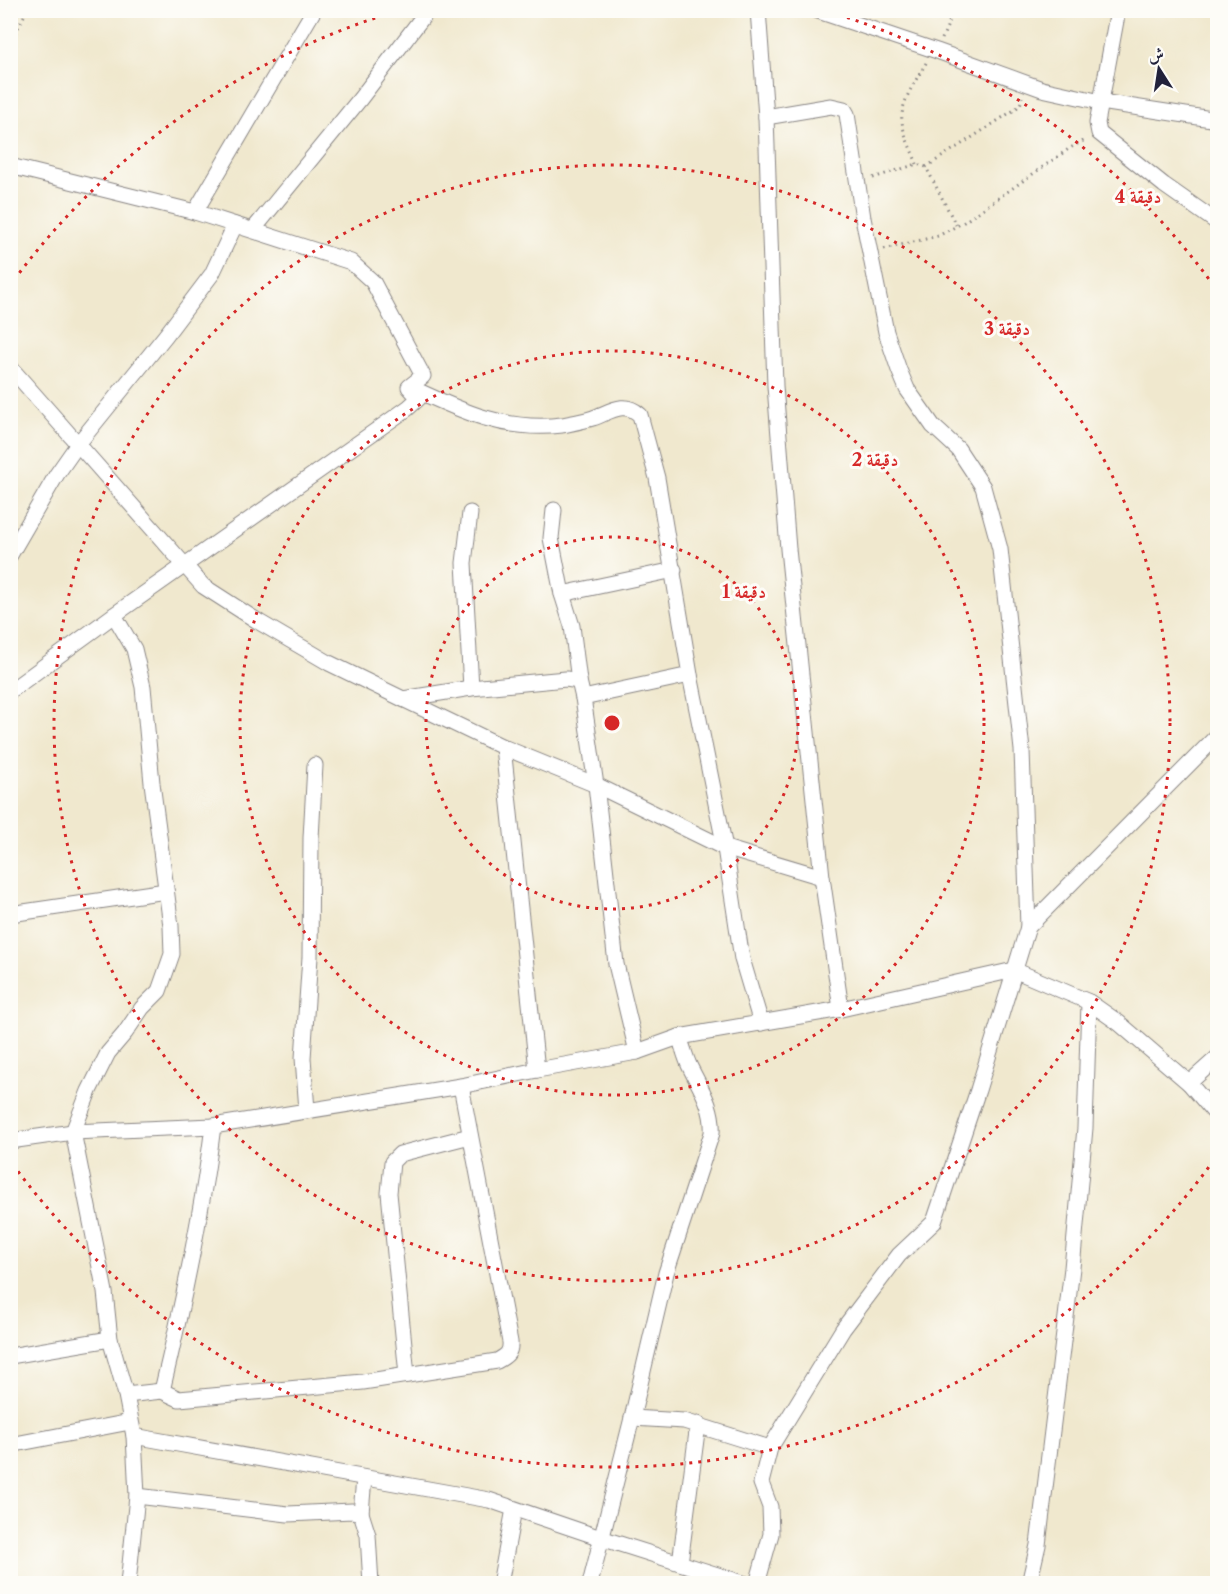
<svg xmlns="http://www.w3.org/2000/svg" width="1228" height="1594" viewBox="0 0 1228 1594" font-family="'Libre Caslon Text',Amiri,serif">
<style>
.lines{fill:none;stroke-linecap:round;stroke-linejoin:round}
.minor-casing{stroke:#898584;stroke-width:17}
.path{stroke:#898584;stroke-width:3;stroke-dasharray:1.5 4.5;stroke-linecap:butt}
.minor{stroke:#fff;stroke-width:15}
.ring{fill:none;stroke:#d62828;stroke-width:3;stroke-dasharray:3 6}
.centre{fill:#d62828;stroke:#fdfcf7;stroke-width:3}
.ring-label{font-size:18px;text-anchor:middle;font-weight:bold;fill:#d62828;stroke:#fdfcf7;stroke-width:6;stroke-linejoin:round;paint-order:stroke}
</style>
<rect width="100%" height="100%" fill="#fdfcf7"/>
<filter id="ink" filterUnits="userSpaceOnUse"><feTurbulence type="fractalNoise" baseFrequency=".0167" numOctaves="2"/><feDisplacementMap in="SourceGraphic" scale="12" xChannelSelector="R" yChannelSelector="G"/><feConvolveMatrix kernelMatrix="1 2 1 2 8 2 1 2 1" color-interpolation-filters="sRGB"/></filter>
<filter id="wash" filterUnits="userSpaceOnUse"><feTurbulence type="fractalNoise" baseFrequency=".008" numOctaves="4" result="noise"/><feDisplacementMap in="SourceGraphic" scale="24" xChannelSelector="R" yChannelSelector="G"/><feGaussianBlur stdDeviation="1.35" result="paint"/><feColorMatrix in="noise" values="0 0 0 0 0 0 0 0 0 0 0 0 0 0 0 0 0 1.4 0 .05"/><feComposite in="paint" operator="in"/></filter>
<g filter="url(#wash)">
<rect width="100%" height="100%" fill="#f0e8ce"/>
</g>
<g filter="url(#ink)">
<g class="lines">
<defs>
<g id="minor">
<path d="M 758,10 L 766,117 L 775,386 L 788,549 L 822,877 L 841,1009"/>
<path d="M 815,10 L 937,51 L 1042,89 L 1101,102 L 1218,120"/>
<path d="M 1118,10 L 1097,123 L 1099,133 L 1164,185 L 1218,223"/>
<path d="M 766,117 L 831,106 L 844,109 L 847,114 L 863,218 L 886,332 L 899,370 L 907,389 L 933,426 L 958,449 L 983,487 L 1000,549 L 1022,750 L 1028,927"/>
<path d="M 10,166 L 195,212 L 351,262 L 373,282 L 423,376 L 409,387 L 419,398 L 408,408 L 114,615 L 10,691"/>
<path d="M 195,212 L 314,10"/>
<path d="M 253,230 L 360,99 L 428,10"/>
<path d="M 10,367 L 203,586 L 259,622 L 329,663 L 403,699 L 503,747 L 596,785 L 725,848 L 822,877"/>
<path d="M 412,388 C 461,411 506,432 562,425 C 572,423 584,421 593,418 C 610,412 624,400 640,415 L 657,478 L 690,675 L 725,848 L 742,959 L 761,1023"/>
<path d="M 554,510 L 551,538 L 562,594 L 572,626 L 579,681"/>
<path d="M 470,513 L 464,563 L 471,688"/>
<path d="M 10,555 L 57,474 L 78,444 L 166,335 L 212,274 L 235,225"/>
<path d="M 562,594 L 674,570"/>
<path d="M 114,615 L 134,649 L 143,687 L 152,783 L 171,926 L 172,954 L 159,991 L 142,1008 L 125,1033 L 108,1053 L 89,1091 L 73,1132 L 105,1292 L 110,1339 L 126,1395 L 134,1436 L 137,1496 L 128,1584"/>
<path d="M 583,698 L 690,675"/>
<path d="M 403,699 L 471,688 L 566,679 L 579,681 L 583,698 L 596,785 L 616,964 L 637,1052"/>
<path d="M 503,747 L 537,1070"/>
<path d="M 10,914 L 166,891"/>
<path d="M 1189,1083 L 1218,1057"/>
<path d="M 307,1110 L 303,1058 L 310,957 L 311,838 L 315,765"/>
<path d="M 10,1141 L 73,1132 L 213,1126 L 461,1086 L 537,1070 L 637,1052 L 679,1037 L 841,1009 L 1014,970 L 1089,1002 L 1119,1023 L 1189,1083 L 1218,1117"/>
<path d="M 10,1356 L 110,1339"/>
<path d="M 407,1375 L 389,1193 L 392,1162 L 400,1154 L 470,1136"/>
<path d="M 162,1391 C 183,1303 202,1215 213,1126"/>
<path d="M 126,1395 L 162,1391 L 179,1399 L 363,1382 L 497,1361 C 506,1356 511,1353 510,1342 L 461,1086"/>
<path d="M 632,1418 L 684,1421 L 770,1448"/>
<path d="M 134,1436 L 489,1500 L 601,1538 L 746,1584"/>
<path d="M 10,1445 L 130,1422"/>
<path d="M 137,1496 L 288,1514 L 352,1511 L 361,1513 L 368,1535 L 371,1584"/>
<path d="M 361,1513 L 364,1478"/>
<path d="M 680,1563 L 698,1424"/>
<path d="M 500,1584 L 514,1509"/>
<path d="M 590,1584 L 632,1418 L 666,1273 L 712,1133 C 714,1107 700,1088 689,1065 C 685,1056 683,1047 679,1037"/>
<path d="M 757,1584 L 771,1534 L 770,1507 L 761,1483 L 770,1448 L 843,1329 L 899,1255 L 934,1222 L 978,1090 L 1028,927 L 1218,735"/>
<path d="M 1029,1584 L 1038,1545 L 1072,1268 L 1085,1128 L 1089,1002"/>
</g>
</defs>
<use href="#minor" class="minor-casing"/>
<g class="path">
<path d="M 942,39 L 954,10"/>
<path d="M 10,44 L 27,10"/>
<path d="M 917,164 C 912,150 900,129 902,114 C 905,94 918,78 927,61"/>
<path d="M 926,167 L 1005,116 C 1012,111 1022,107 1022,97"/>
<path d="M 873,178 L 917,164 L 926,167 L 956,225"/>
<path d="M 884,249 L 938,236 L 964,222 L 1070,148 L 1087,139"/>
</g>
<use href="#minor" class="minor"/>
</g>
</g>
<g class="ring">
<circle cx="612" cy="723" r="186"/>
<circle cx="612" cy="723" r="372"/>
<circle cx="612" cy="723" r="558"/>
<path d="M1214 1160A744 744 0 0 1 14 1166M14 280A744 744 0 0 1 394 12M830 12A744 744 0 0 1 1214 286"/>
</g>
<circle cx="612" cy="723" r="9" class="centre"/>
<g class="ring-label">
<text x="1138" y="203">4 دقيقة</text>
<text x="1007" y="335">3 دقيقة</text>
<text x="875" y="466">2 دقيقة</text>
<text x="744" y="598">1 دقيقة</text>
</g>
<rect width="1228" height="1594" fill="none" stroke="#fdfcf7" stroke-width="36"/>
<g transform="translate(1159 69) rotate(348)" stroke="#fdfcf7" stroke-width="4.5" paint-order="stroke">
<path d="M0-4.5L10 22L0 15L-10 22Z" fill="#22223b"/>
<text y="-9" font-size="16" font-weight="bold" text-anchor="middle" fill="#22223b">ش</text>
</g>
</svg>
